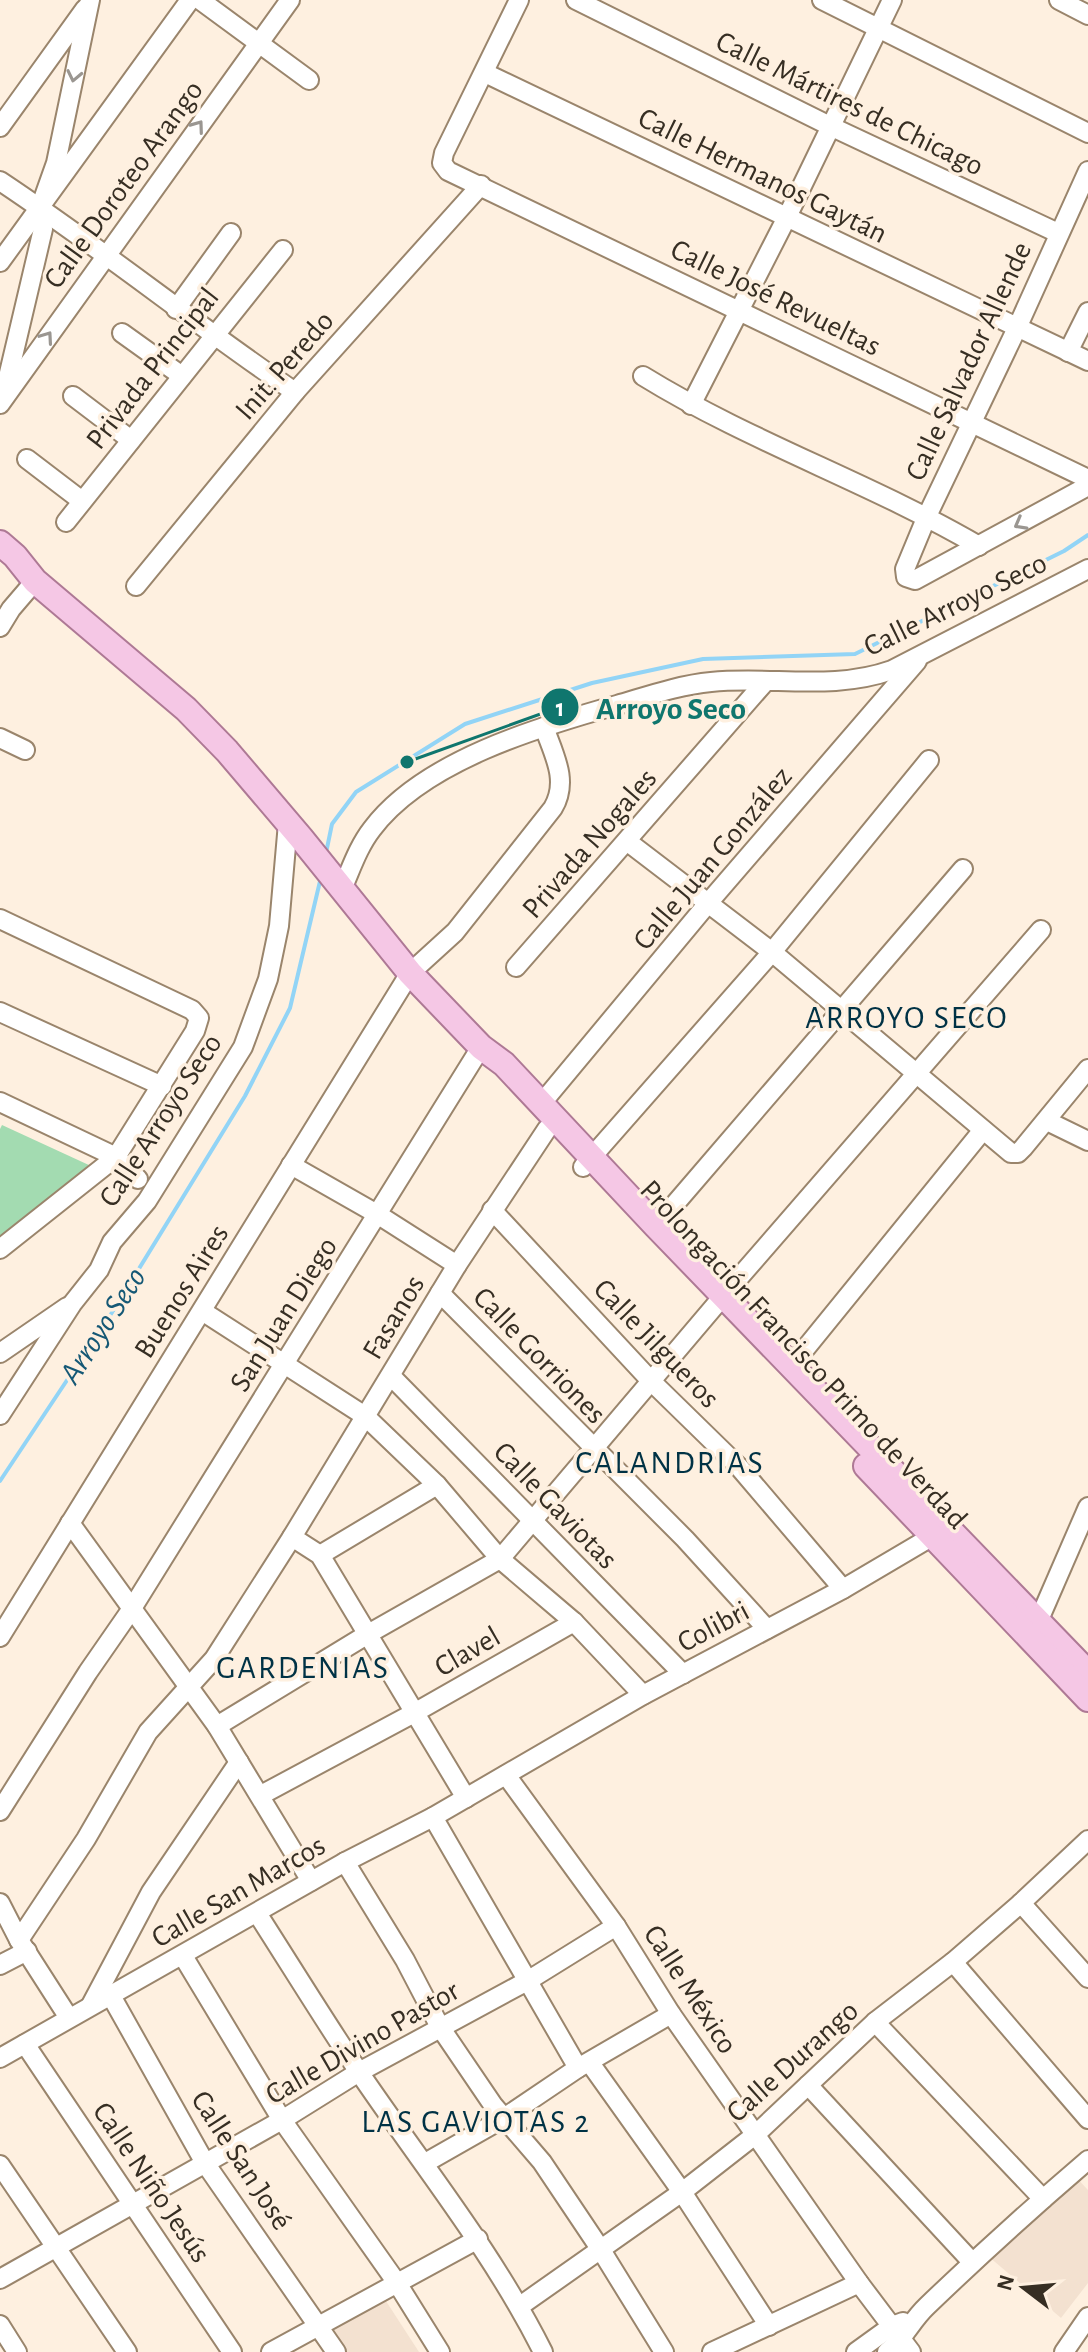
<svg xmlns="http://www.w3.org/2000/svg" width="1088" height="2352" viewBox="0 0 1088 2352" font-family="'Alegreya Sans',sans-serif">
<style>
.education{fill:#f3e1d0}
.green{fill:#a3dbb1}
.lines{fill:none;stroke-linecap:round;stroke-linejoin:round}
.stream{stroke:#92d4f6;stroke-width:4}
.minor-casing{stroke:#9a856c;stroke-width:22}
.major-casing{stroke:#ae7995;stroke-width:28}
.minor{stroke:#fff;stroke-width:18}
.major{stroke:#f5c7e5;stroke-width:24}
.oneway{stroke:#9a9691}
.labels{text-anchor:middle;stroke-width:7;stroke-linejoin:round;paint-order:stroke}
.street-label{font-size:30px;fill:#362e23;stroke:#fef0e0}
.neighbourhood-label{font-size:32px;letter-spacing:2px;fill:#003245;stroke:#fef0e0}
.water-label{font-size:32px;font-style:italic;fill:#155875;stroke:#fef0e0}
.leader{fill:none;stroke:#0f766e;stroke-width:3}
.callout-dot{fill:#0f766e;stroke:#fef0e0;stroke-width:3}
.mark-label{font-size:24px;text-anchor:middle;font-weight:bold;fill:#fff}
.callout-label{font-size:32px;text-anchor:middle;font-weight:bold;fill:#0f766e;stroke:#fef0e0;stroke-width:7;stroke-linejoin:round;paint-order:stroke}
</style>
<rect width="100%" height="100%" fill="#fef0e0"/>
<g class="education">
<path d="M 1074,2175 L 1088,2190 L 1088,2283 L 1061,2318 L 988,2256 Z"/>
<path d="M 384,2298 L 419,2352 L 338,2352 L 325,2332 Z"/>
</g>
<path class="green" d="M 2,1125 L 91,1166 L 0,1240 L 0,1129 Z"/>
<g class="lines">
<g class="stream">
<path d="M 326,853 L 332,824 L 356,792 L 465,724 L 592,683 L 703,659 L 855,654 L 1064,551 L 1088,535"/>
<path d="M 0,1481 L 113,1311 L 245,1096 L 290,1008 L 321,877"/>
</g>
<defs>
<g id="minor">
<path d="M 200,0 L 309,80"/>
<path d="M 519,0 L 444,153 L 442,163 L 448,171 L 1088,479"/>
<path d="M 576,0 L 830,126 L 1058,233"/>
<path d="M 822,0 L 1088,133"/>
<path d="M 1059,0 L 1088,15"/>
<path d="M 485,73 L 1088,361"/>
<path d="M 0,127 L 85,9"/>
<path d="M 1088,171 L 1017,328 L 927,516 L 905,569 L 906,577 L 915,580 L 1088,486"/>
<path d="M 0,181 C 101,248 195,324 295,392"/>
<path d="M 0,262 L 190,0"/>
<path d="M 176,309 L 231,233"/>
<path d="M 122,333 L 182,376"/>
<path d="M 1068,352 L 1088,312"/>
<path d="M 643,376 C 750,442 871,483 979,546"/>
<path d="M 5,390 L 43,229 L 40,208 L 56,163 L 90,0"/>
<path d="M 73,396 L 131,440"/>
<path d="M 0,404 L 290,0"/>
<path d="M 691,405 L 787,217 L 892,0"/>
<path d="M 27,459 L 82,501"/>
<path d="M 66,522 L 283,250"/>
<path d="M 136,586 L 295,392 L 481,185"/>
<path d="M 0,627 L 11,609 L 35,581"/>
<path d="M 0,738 L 25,750"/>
<path d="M 628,842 L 772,952 L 1011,1153 L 1018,1153 L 1023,1148 L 1088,1069"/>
<path d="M 342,889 C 351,869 358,847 372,829 C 423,761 538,727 617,705 C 648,696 679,685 711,682 C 772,676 833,691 892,670 L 1088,569"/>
<path d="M 0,919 L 192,1010 L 199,1018 L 195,1031 L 116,1157 L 0,1249"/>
<path d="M 516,967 L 765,682"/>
<path d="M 0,1012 L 162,1086"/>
<path d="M 0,1102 L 116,1157 L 138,1179"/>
<path d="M 541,1104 L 709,902 L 917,661"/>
<path d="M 1047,1121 L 1088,1141"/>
<path d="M 291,1165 L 377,1214 L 457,1265"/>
<path d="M 583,1167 L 772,952 L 929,760"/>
<path d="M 492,1210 L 652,1382 L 739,1467 L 843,1589"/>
<path d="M 656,1226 L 963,869"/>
<path d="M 440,1293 L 685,1539 L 767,1629"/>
<path d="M 202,1311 L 365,1416 L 437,1485 L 500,1559 L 574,1622 L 643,1695"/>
<path d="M 0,1353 L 67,1307"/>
<path d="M 792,1365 L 983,1130"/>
<path d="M 391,1376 L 683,1674"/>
<path d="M 0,1415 L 72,1304 L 99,1270 L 112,1242 L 147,1201 L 243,1047 L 268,979 L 279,926 L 288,823"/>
<path d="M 70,1523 L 217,1726 L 311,1881"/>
<path d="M 292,1537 L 320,1555 L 466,1798"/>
<path d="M 320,1555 L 437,1485"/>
<path d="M 1038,1622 L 1088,1507"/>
<path d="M 0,1637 L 410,973 L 455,932 L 553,808 C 569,781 554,755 544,727"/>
<path d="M 217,1726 L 368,1634 L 500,1559 L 724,1295 L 1041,930"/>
<path d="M 506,1775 L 616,1926 L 671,2014 L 859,2283 L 911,2352"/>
<path d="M 261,1795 L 414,1713 L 574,1622"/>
<path d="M 0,1811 L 88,1672 L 131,1610 L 481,1047"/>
<path d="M 433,1817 L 578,2068"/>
<path d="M 345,1862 L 405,1960 L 440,2027 L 493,2105 L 542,2162 L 601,2250 L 664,2352"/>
<path d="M 0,1903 L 19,1940 L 69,2018"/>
<path d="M 1021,1903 L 1088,1978"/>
<path d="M 257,1913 C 291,1966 324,2020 359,2072 C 422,2165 493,2252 543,2352"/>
<path d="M 19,1940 L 86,1839 L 148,1732 L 214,1659 L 292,1537 L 457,1265 L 547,1129"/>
<path d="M 183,1956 L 282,2120 L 397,2283 L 440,2352"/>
<path d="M 953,1962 L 1088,2119"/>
<path d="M 0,1965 L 27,1951"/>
<path d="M 110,1994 L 205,2163 L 336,2352"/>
<path d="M 91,2005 L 151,1892 L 239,1762"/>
<path d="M 875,2022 L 1043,2199"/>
<path d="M 25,2044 L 232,2352"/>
<path d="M 0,2058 L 345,1862 L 433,1817 L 643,1695 L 843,1589 L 943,1530"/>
<path d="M 590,2063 L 682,2192 L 769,2326"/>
<path d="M 808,2085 L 972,2262"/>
<path d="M 425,2163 L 504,2118 L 578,2068 L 671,2014"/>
<path d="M 0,2165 L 127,2352"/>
<path d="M 0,2279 L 282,2120 L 359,2072 L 529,1980 L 616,1926"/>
<path d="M 520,2306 L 682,2192 L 755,2135 L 875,2022 L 953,1962 L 1021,1903 L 1088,1840"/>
<path d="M 0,2325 L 17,2352"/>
<path d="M 271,2352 L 478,2239"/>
<path d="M 712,2352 L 859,2283"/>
<path d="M 856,2352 L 892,2326 L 903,2322"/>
<path d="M 887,2352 C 906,2337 910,2322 927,2306 C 979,2256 1033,2207 1088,2160"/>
<path d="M 1064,2352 L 1088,2317"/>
</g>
<g id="major">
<path d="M 0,543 L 15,556 L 35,581 L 186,709 L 227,751 L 301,838 L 410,973 L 481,1047 L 504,1064 L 656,1226 L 1088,1673"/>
<path d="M 866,1466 L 1088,1699"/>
</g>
</defs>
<use href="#minor" class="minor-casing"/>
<use href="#major" class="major-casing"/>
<use href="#minor" class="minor"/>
<use href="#major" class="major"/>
</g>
<defs><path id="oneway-chevron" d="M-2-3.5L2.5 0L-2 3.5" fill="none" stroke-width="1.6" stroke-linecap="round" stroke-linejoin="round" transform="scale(2)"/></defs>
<g class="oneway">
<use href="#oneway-chevron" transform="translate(74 76) rotate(102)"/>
<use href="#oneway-chevron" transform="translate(198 126) rotate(-54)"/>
<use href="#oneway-chevron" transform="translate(47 337) rotate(-55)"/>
<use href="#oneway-chevron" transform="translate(1020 524) rotate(151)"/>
</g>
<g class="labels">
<g class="street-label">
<text transform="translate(850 103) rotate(26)" y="10">Calle Mártires de Chicago</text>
<text transform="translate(763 175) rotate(26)" y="10">Calle Hermanos Gaytán</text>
<text transform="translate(123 184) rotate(-54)" y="10">Calle Doroteo Arango</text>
<text transform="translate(776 297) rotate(26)" y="10">Calle José Revueltas</text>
<text transform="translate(968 361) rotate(-65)" y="10">Calle Salvador Allende</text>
<text transform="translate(284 365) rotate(-49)" y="10">Init. Peredo</text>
<text transform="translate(152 368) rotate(-52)" y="10">Privada Principal</text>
<text transform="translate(955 604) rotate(-26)" y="10">Calle Arroyo Seco</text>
<text transform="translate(589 843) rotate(-49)" y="10">Privada Nogales</text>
<text transform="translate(712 858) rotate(-50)" y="10">Calle Juan González</text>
<text transform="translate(160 1120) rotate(-57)" y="10">Calle Arroyo Seco</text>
<text transform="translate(181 1291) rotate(-58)" y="10">Buenos Aires</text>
<text transform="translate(283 1314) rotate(-58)" y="10">San Juan Diego</text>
<text transform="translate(393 1317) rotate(-59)" y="10">Fasanos</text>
<text transform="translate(657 1343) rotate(46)" y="10">Calle Jilgueros</text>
<text transform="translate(804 1354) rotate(47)" y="10">Prolongación Francisco Primo de Verdad</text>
<text transform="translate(540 1355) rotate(46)" y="10">Calle Gorriones</text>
<text transform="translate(556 1505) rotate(46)" y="10">Calle Gaviotas</text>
<text transform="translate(713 1626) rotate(-28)" y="10">Colibri</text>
<text transform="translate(467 1651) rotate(-30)" y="10">Clavel</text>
<text transform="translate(238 1891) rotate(-30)" y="10">Calle San Marcos</text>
<text transform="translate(691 1989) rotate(57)" y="10">Calle México</text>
<text transform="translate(362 2042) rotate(-30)" y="10">Calle Divino Pastor</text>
<text transform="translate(792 2061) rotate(-42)" y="10">Calle Durango</text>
<text transform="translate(242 2160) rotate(57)" y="10">Calle San José</text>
<text transform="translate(152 2182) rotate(56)" y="10">Calle Niño Jesús</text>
</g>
<g class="neighbourhood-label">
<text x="907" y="1028">ARROYO SECO</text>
<text x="670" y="1473">CALANDRIAS</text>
<text x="303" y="1678">GARDENIAS</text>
<text x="476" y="2132">LAS GAVIOTAS 2</text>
</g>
<g class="water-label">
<text transform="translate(102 1325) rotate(-57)" y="11">Arroyo Seco</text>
</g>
</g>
<path class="leader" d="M407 762L560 707"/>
<g class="callout-dot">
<circle cx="407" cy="762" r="8"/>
<circle cx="560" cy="707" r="20"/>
</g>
<g class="mark-label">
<text x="560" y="716">1</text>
</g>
<g class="callout-label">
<text x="671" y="719">Arroyo Seco</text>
</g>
<g transform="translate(1024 2288) rotate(286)" stroke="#fef0e0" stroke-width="6" paint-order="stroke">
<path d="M0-6L14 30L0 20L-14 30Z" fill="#362e23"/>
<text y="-12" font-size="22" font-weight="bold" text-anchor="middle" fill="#362e23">N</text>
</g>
</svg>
